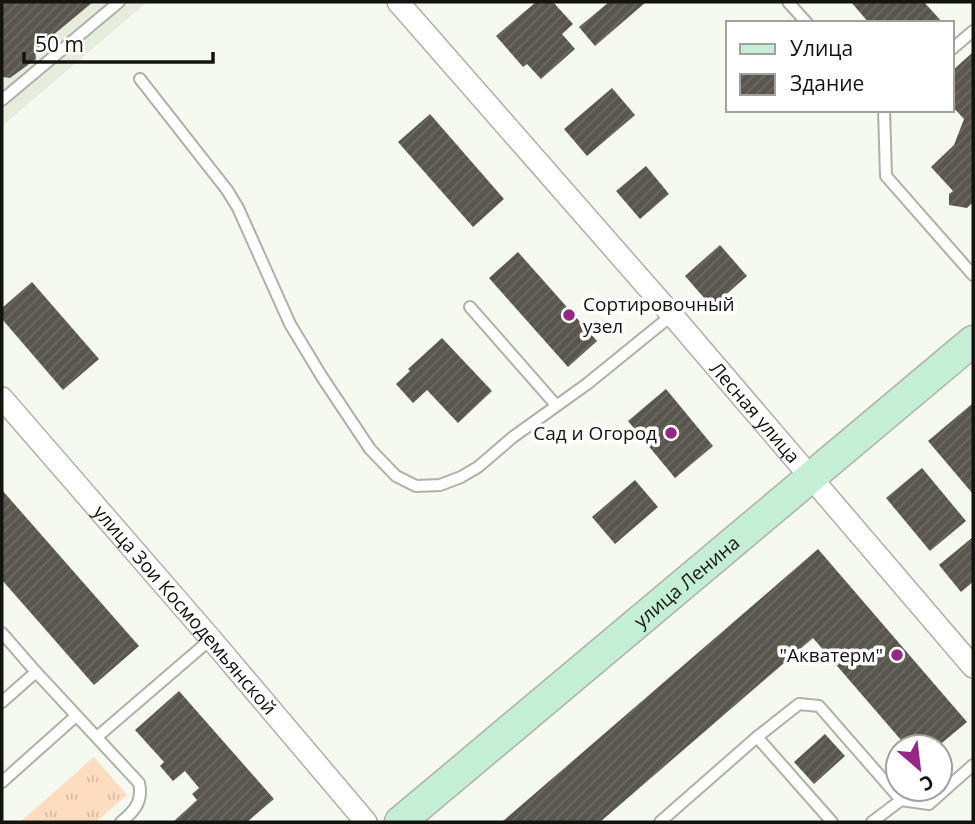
<svg xmlns="http://www.w3.org/2000/svg" width="975" height="824" viewBox="0 0 975 824" font-family="'Open Sans',sans-serif">
<style>
.built{fill:#e7eddc}
.park{fill:url(#park-tufts)}
.building{fill:url(#building-hatch)}
.lines{fill:none;stroke-linecap:round;stroke-linejoin:round}
.lane-casing{stroke:#aeb1a8;stroke-width:14}
.street-casing{stroke:#aeb1a8;stroke-width:24}
.secondary-casing{stroke:#aeb1a8;stroke-width:33}
.lane{stroke:#fff;stroke-width:10}
.street{stroke:#fff;stroke-width:21}
.secondary{stroke:#c4efd4;stroke-width:30}
.poi-dot{fill:#962786;stroke:#fff;stroke-width:2.5}
.labels{text-anchor:middle;stroke-width:7;stroke-linejoin:round;paint-order:stroke}
.poi-label{font-size:19px;fill:#131410;stroke:#fff;text-anchor:end}
.street-label{font-size:19px;fill:#131410;stroke:#fff}
</style>
<defs>
<pattern id="park-tufts" width="24" height="20" patternUnits="userSpaceOnUse" patternTransform="scale(1.75)"><rect width="24" height="20" fill="#fedcbf"/><path d="M3 7l-1-3M5 7V3M7 7l1-3M15 17l-1-3M17 17v-4M19 17l1-3" fill="none" stroke="#d9bca3"/></pattern>
<pattern id="building-hatch" width="6" height="6" patternUnits="userSpaceOnUse" patternTransform="scale(1.75)"><rect width="6" height="6" fill="#59564e"/><path d="M-1 1l2-2M0 6l6-6M5 7l2-2" fill="none" stroke="#6c6a63"/></pattern>
</defs>
<rect width="100%" height="100%" fill="#f6f9ef"/>
<path class="built" d="M 2,2 L 147,2 L 2,126 Z"/>
<path class="park" d="M 94,757 L 127,795 L 96,822 L 20,822 Z"/>
<g class="building">
<path d="M 2,2 L 93,2 L 35,50 L 36,59 L 10,78 L 2,77 Z"/>
<path d="M 536,2 L 553,2 L 573,24 L 562,34 L 575,49 L 541,79 L 527,64 L 523,67 L 496,36 Z"/>
<path d="M 609,2 L 646,2 L 595,46 L 579,27 Z"/>
<path d="M 851,2 L 924,2 L 943,23 L 869,23 Z"/>
<path d="M 973,52 L 973,202 L 967,208 L 949,205 L 949,194 L 953,191 L 931,167 L 954,145 L 964,119 L 952,106 L 952,71 Z"/>
<path d="M 612,88 L 635,115 L 587,156 L 564,129 Z"/>
<path d="M 430,114 L 504,199 L 473,227 L 398,142 Z"/>
<path d="M 646,166 L 669,194 L 640,219 L 616,191 Z"/>
<path d="M 720,245 L 747,276 L 712,307 L 685,276 Z"/>
<path d="M 518,252 L 597,341 L 568,367 L 489,278 Z"/>
<path d="M 32,282 L 99,359 L 63,390 L 2,319 L 2,308 Z"/>
<path d="M 442,338 L 492,391 L 458,423 L 427,390 L 413,403 L 396,384 L 410,371 L 408,369 Z"/>
<path d="M 666,389 L 713,446 L 675,478 L 628,421 Z"/>
<path d="M 973,403 L 973,494 L 928,441 Z"/>
<path d="M 922,468 L 966,521 L 930,551 L 886,498 Z"/>
<path d="M 635,480 L 658,507 L 615,544 L 592,517 Z"/>
<path d="M 2,490 L 139,646 L 94,685 L 2,580 Z"/>
<path d="M 973,537 L 973,582 L 961,592 L 939,565 Z"/>
<path d="M 818,549 L 967,722 L 937,747 L 907,747 L 813,638 L 600,822 L 502,822 Z"/>
<path d="M 179,691 L 274,799 L 247,822 L 173,822 L 197,800 L 192,794 L 199,788 L 185,771 L 173,781 L 160,766 L 164,762 L 135,730 Z"/>
<path d="M 825,734 L 845,756 L 814,784 L 794,762 Z"/>
</g>
<g class="lines">
<defs>
<g id="lane">
<path d="M 788,2 L 807,23"/>
<path d="M 952,49 L 973,31"/>
<path d="M 140,79 L 227,190 L 238,208 L 290,324 L 322,377 L 370,449 L 396,476 L 416,486 L 440,485 L 461,477 L 478,467 L 513,437 L 587,384 L 672,315"/>
<path d="M 2,100 L 119,2"/>
<path d="M 884,110 L 886,176 L 973,275"/>
<path d="M 470,307 L 556,405"/>
<path d="M 2,633 L 36,672 L 139,783 C 143,801 135,811 121,822"/>
<path d="M 2,702 L 36,672"/>
<path d="M 97,737 L 211,639"/>
<path d="M 757,737 L 832,822"/>
<path d="M 2,782 L 76,716"/>
<path d="M 660,822 L 757,737 L 799,704 L 819,706 L 901,800 L 929,804 L 973,765"/>
<path d="M 872,822 L 901,800"/>
</g>
<g id="street">
<path id="s1" d="M 398,2 L 672,315 L 973,667"/>
<path id="s2" d="M 2,398 L 211,639 L 366,822"/>
</g>
<g id="secondary">
<path id="s3" d="M 400,822 L 973,341"/>
</g>
</defs>
<use href="#lane" class="lane-casing"/>
<use href="#street" class="street-casing"/>
<use href="#secondary" class="secondary-casing"/>
<use href="#lane" class="lane"/>
<use href="#street" class="street"/>
<use href="#secondary" class="secondary"/>
</g>
<g class="poi-dot">
<circle cx="569" cy="315" r="7"/>
<circle cx="671" cy="433" r="7"/>
<circle cx="897" cy="655" r="7"/>
</g>
<g class="labels">
<g class="poi-label">
<text x="583" y="311" text-anchor="start">Сортировочный<tspan x="583" dy="22">узел</tspan></text>
<text x="657" y="440">Сад и Огород</text>
<text x="883" y="662">"Акватерм"</text>
</g>
<g class="street-label">
<text dy="7" stroke="none"><textPath href="#s1" startOffset="544">Лесная улица</textPath></text>
<text dy="7" stroke="none"><textPath href="#s3" startOffset="374">улица Ленина</textPath></text>
<text dy="7" stroke="none"><textPath href="#s2" startOffset="280">улица Зои Космодемьянской</textPath></text>
</g>
</g>
<rect width="975" height="824" fill="none" stroke="#131410" stroke-width="7"/>
<rect x="726" y="21" width="228" height="91" fill="#ffffff" stroke="#a1a19f" stroke-width="2"/>
<rect x="740" y="44" width="35" height="10" fill="#c4efd4" stroke="#a1a19f" stroke-width="2"/>
<text x="790" y="56" font-size="21" fill="#131410">Улица</text>
<rect x="740" y="74" width="35" height="21" fill="url(#building-hatch)" stroke="#a1a19f" stroke-width="2"/>
<text x="790" y="91" font-size="21" fill="#131410">Здание</text>
<g transform="translate(919 768) rotate(152)"><circle r="33" fill="#ffffff" stroke="#a1a19f" stroke-width="2"/>
<path d="M0-5L12 26L0 18L-12 26Z" fill="#962786"/>
<text y="-10" font-size="19" font-weight="bold" text-anchor="middle" fill="#131410">С</text>
</g>
<path d="M24 52v10h189v-10" fill="none" stroke="#131410" stroke-width="3.5"/>
<text x="35" y="52" font-size="21" fill="#131410" stroke="#ffffff" stroke-width="5" paint-order="stroke">50 m</text>
</svg>
